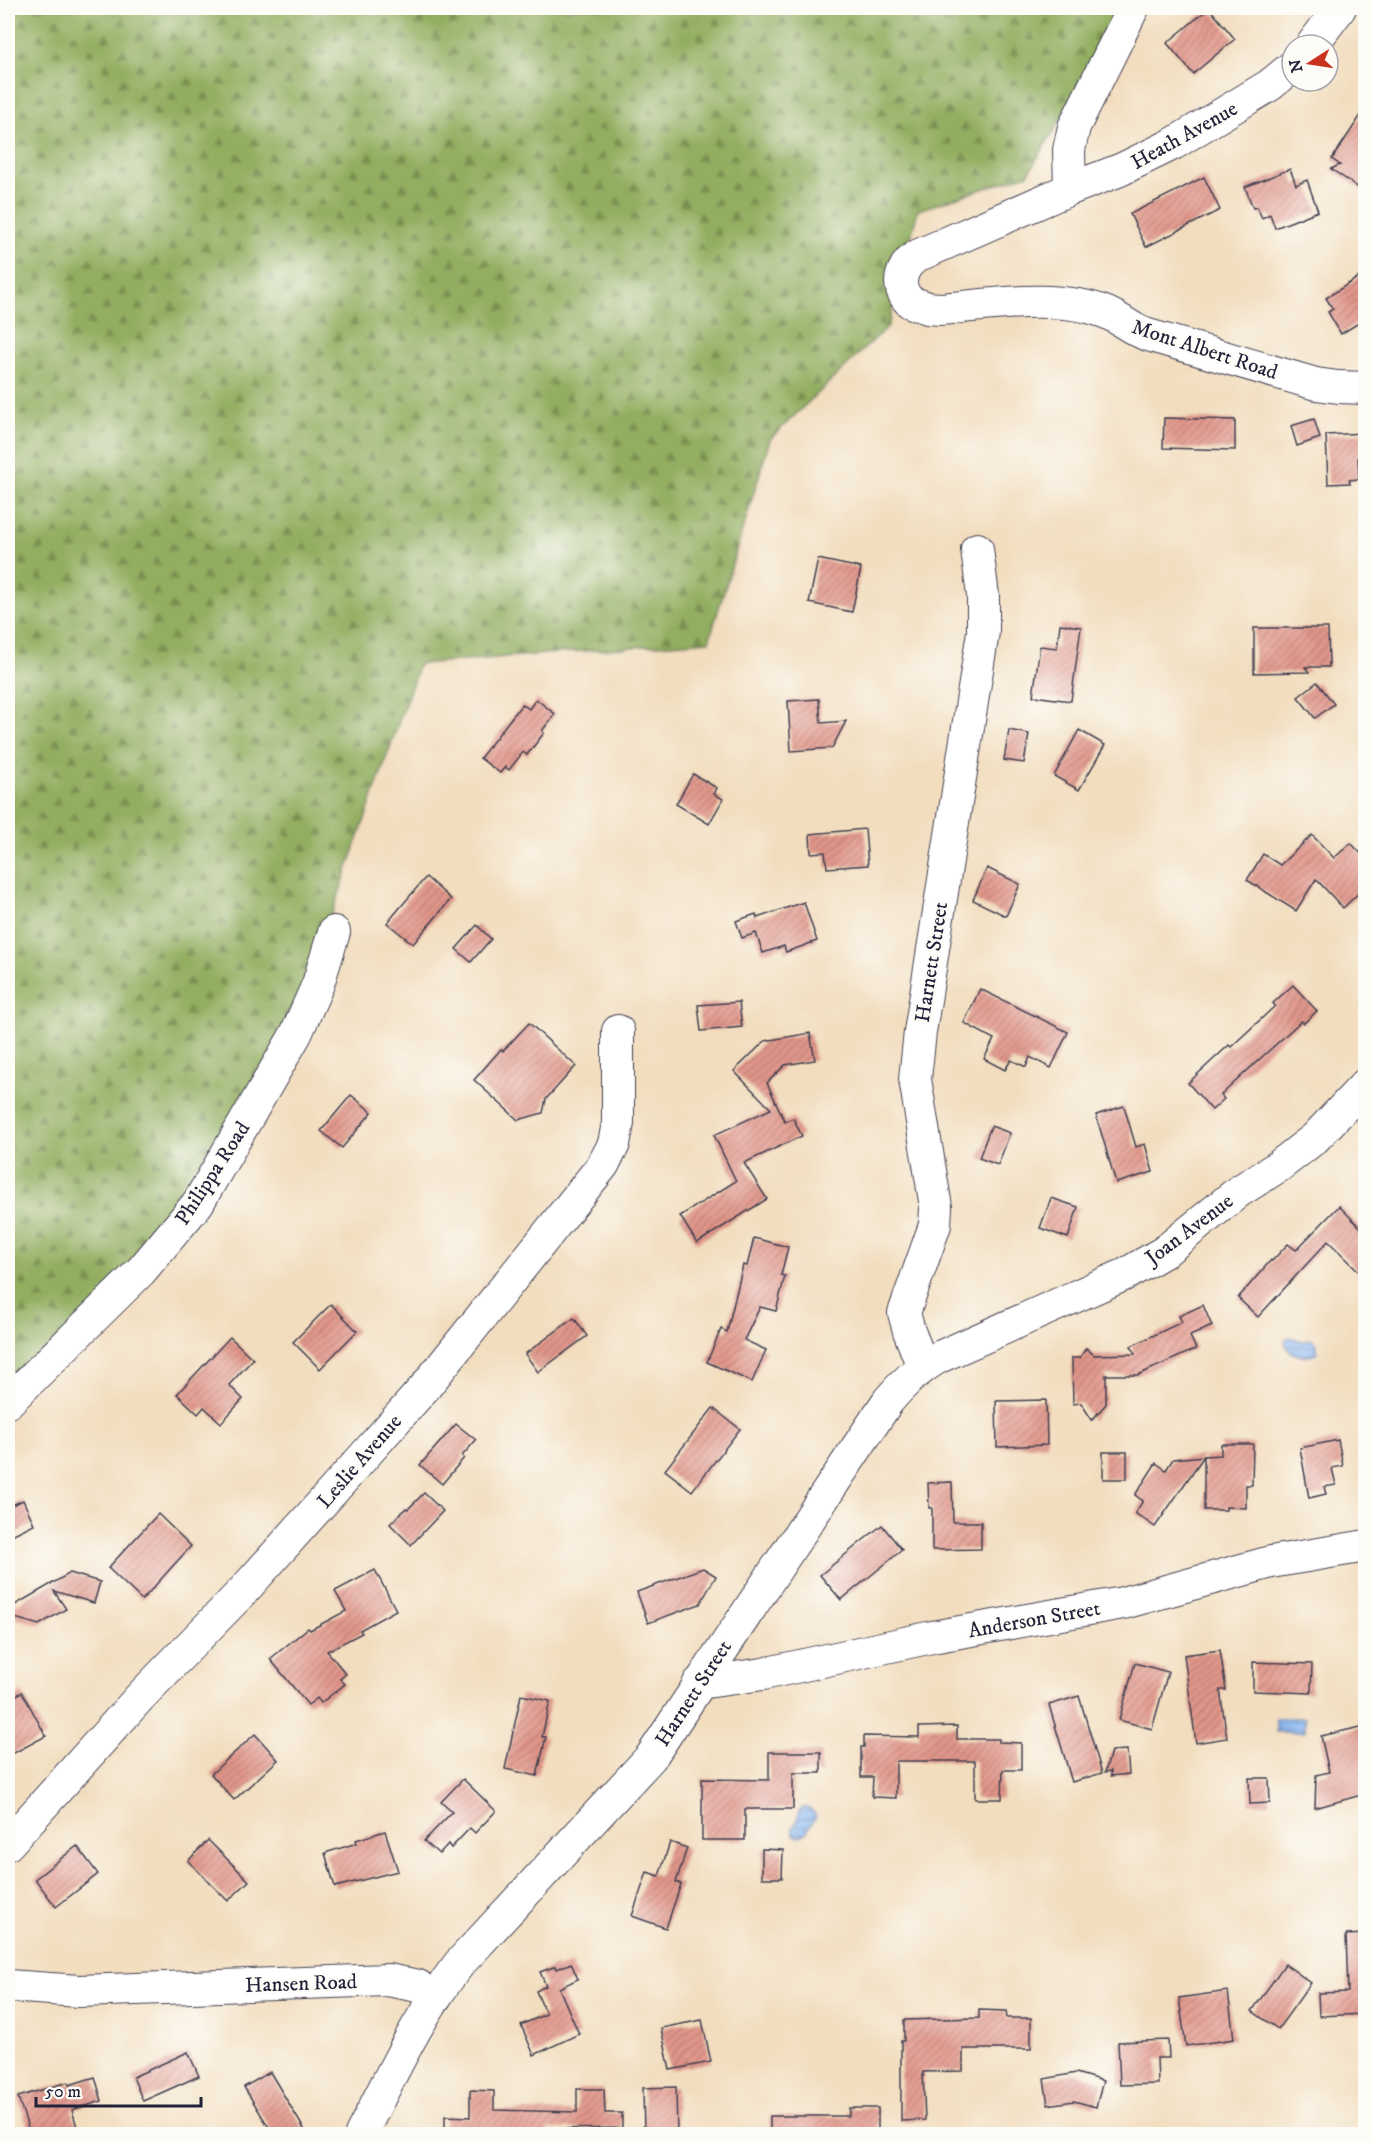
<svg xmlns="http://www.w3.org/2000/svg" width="1373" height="2142" viewBox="0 0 1373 2142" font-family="'IM FELL DW Pica',serif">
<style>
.forest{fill:url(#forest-firs);stroke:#5a684e;stroke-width:1.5}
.water{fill:url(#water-rules);stroke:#546b96;stroke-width:1.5}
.building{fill:url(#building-hatch)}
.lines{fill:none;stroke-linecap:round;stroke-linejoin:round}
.minor-casing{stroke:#413e4f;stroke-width:34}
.minor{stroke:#fff;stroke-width:32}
.labels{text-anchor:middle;stroke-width:5;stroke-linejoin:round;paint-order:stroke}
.street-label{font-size:21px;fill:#22223b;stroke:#fdfcf7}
</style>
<defs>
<pattern id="forest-firs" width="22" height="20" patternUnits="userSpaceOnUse" patternTransform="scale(1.5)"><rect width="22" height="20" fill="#92ae60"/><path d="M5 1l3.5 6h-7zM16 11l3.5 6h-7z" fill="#778d50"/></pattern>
<pattern id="water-rules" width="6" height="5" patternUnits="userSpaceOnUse" patternTransform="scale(1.5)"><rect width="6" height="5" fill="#85b4f0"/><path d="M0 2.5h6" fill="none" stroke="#6c92c4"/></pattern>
<pattern id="building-hatch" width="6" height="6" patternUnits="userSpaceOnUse" patternTransform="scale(1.5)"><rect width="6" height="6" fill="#e2968a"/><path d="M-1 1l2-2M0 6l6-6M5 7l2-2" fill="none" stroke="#b77a72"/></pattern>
</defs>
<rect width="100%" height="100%" fill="#fdfcf7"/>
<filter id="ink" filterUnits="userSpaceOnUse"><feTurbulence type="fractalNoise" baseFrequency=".0167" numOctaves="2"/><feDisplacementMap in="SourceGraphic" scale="12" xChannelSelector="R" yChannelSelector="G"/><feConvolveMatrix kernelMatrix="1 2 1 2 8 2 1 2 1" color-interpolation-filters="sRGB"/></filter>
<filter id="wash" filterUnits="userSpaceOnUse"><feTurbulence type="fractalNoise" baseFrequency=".008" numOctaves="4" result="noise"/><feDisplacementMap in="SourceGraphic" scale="24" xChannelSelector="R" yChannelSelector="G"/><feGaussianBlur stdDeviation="1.35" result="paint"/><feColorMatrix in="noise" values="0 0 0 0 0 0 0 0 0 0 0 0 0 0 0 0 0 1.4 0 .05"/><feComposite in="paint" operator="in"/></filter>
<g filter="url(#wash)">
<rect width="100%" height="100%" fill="#f2ddbe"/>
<path class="forest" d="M 8,8 L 1127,8 L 1028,174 L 918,210 L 888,326 L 770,439 L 709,641 L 419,664 L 295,1020 L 119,1284 L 8,1382 Z"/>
<g class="water">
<path d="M 1291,1337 L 1302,1341 L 1312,1340 L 1317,1344 L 1317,1352 C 1306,1359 1286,1356 1285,1341 Z"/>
<rect x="1276" y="1718" width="29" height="14"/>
<path d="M 804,1807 L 812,1810 L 816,1816 L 805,1834 L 798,1837 L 794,1834 L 792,1829 L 797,1821 L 799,1811 Z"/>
</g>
<g id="blocks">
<g class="building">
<path d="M 1209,8 L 1235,39 L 1193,74 L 1167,43 Z"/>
<path d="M 1365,109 L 1365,192 L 1331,169 L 1340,165 L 1332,159 Z"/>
<path d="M 1290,169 L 1296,185 L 1307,180 L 1318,211 L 1275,228 L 1270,214 L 1262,218 L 1257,207 L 1253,208 L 1245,187 Z"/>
<path d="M 1204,177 L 1220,210 L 1146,247 L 1130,214 Z"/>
<path d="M 1365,273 L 1365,319 L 1341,334 L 1328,312 L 1333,309 L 1326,298 Z"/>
<path d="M 1164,418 L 1235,420 L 1235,450 L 1163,448 Z"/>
<path d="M 1314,419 L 1320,438 L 1297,446 L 1291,426 Z"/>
<path d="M 1365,433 L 1365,458 L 1358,458 L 1359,479 L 1349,480 L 1350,483 L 1328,484 L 1326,435 Z"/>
<path d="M 818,559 L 861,568 L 852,612 L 809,603 Z"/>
<path d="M 1060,624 L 1081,627 L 1071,701 L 1033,696 L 1040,646 L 1057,648 Z"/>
<path d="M 1254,628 L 1328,628 L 1329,667 L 1305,667 L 1309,672 L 1254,673 Z"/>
<path d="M 1317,682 L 1334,704 L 1315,718 L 1298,697 Z"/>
<path d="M 536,699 L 555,714 L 542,731 L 544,733 L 527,755 L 523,752 L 509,770 L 505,767 L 500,773 L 480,758 L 522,704 L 529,709 Z"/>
<path d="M 819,699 L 821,723 L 846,721 L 832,748 L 791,751 L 788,701 Z"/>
<path d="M 1009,730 L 1029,734 L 1024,763 L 1004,760 Z"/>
<path d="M 1079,730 L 1105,745 L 1079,790 L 1054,776 Z"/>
<path d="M 693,774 L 717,788 L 714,794 L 723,799 L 709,824 L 676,804 Z"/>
<path d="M 865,829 L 868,865 L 827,868 L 825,852 L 811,853 L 810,834 Z"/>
<path d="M 1312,835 L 1334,858 L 1351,843 L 1365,858 L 1365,887 L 1343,908 L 1316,879 L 1296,911 L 1247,880 L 1263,854 L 1280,865 Z"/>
<path d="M 987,868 L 1020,884 L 1006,916 L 973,900 Z"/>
<path d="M 426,877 L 451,899 L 413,944 L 387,923 Z"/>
<path d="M 804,902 L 817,941 L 786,952 L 784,946 L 763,953 L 756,933 L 742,938 L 736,921 L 756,914 L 757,918 Z"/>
<path d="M 477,925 L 491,939 L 471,962 L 456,949 Z"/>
<path d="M 1293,985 L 1317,1011 L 1304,1023 L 1301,1021 L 1221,1095 L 1224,1099 L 1212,1110 L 1188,1083 L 1229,1045 L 1231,1047 L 1275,1006 L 1273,1003 Z"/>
<path d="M 980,989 L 1068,1032 L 1051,1068 L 1030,1057 L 1026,1067 L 1011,1060 L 1005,1070 L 984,1059 L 994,1039 L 964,1023 Z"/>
<path d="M 739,1002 L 742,1027 L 701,1031 L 698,1005 Z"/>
<path d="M 529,1023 L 576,1066 L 546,1099 L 543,1113 L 518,1120 L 474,1080 L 501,1049 L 503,1051 Z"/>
<path d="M 810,1033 L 815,1060 L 785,1065 L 767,1083 L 785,1122 L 793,1118 L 802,1136 L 744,1163 L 767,1199 L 697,1243 L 680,1216 L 736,1181 L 714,1135 L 771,1109 L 734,1071 L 765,1041 Z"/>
<path d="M 351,1095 L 372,1112 L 342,1148 L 321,1131 Z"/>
<path d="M 1124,1106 L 1136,1147 L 1145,1144 L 1153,1172 L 1116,1183 L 1096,1115 Z"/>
<path d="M 991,1126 L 1010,1133 L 998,1165 L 979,1158 Z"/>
<path d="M 1051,1198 L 1078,1207 L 1068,1238 L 1040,1228 Z"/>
<path d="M 1339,1206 L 1365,1232 L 1365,1277 L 1328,1241 L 1258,1317 L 1238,1298 L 1271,1260 L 1272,1261 L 1288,1244 L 1296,1250 Z"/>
<path d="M 754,1238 L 788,1247 L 781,1275 L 785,1276 L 776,1311 L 760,1307 L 744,1340 L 766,1350 L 752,1382 L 707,1362 L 721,1329 L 727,1332 L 743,1265 L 747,1266 Z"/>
<path d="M 331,1304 L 357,1331 L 320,1369 L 293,1342 Z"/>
<path d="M 1203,1305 L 1212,1326 L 1190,1336 L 1196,1349 L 1138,1375 L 1106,1375 L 1106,1404 L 1092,1420 L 1081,1403 L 1073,1404 L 1072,1358 L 1080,1358 L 1086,1348 L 1094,1355 L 1135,1354 L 1131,1346 L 1182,1322 L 1179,1316 Z"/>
<path d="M 574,1318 L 587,1336 L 538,1372 L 525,1354 Z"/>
<path d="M 230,1337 L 253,1359 L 229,1385 L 243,1399 L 221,1423 L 204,1407 L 198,1414 L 177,1394 Z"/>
<path d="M 1046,1400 L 1047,1445 L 997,1447 L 996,1401 Z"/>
<path d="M 713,1408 L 740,1429 L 692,1491 L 665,1470 Z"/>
<path d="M 456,1424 L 476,1440 L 462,1456 L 464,1458 L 442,1484 L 420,1465 Z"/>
<path d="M 1338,1440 L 1343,1466 L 1332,1468 L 1336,1485 L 1324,1487 L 1326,1494 L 1309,1498 L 1300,1448 Z"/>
<path d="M 1221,1444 L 1253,1444 L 1252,1485 L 1246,1485 L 1246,1508 L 1226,1507 L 1226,1510 L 1204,1510 L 1204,1456 L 1221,1455 Z"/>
<rect x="1103" y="1452" width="24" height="27"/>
<path d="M 1204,1456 L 1155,1527 L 1135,1513 L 1143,1501 L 1135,1495 L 1156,1463 L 1166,1470 L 1173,1459 Z"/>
<path d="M 952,1482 L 953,1522 L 981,1522 L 981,1549 L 932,1550 L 932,1508 L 929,1508 L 928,1483 Z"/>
<path d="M 424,1493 L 443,1511 L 411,1545 L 390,1524 L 406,1508 L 408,1509 Z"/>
<path d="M 23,1500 L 34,1524 L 8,1537 L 8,1507 Z"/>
<path d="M 158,1514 L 191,1546 L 142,1600 L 108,1568 Z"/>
<path d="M 882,1525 L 902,1550 L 841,1600 L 820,1575 Z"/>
<path d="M 703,1568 L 716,1576 L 700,1604 L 648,1623 L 637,1592 Z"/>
<path d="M 375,1570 L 396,1610 L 360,1630 L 362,1633 L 327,1651 L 346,1674 L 340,1679 L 345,1684 L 321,1703 L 317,1698 L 308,1705 L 270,1659 L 308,1628 L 310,1630 L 346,1611 L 335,1591 Z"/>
<path d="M 70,1573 L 100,1582 L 94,1603 L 54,1591 L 66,1609 L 39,1625 L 8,1616 L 8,1609 Z"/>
<path d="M 1220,1650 L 1226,1690 L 1220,1690 L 1227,1738 L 1196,1743 L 1184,1655 Z"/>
<path d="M 1253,1662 L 1312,1664 L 1311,1693 L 1253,1691 Z"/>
<path d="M 1135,1663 L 1168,1672 L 1152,1729 L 1119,1720 Z"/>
<path d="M 22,1692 L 46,1736 L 12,1754 L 8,1744 L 8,1700 Z"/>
<path d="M 521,1695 L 550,1701 L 542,1737 L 546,1737 L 537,1776 L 505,1769 Z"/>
<path d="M 1079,1696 L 1102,1773 L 1072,1782 L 1049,1705 Z"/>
<path d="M 957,1726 L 957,1739 L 999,1739 L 999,1742 L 1021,1743 L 1021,1770 L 1003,1770 L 1002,1799 L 975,1799 L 975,1761 L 896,1761 L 896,1798 L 872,1797 L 873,1777 L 861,1777 L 861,1747 L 864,1747 L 864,1736 L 919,1737 L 919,1727 Z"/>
<path d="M 1365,1726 L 1365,1794 L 1315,1808 L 1316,1775 L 1329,1772 L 1321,1736 Z"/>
<path d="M 255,1734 L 278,1760 L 234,1800 L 211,1774 Z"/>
<path d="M 1127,1750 L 1129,1774 L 1111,1776 L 1111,1771 L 1105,1772 L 1111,1751 Z"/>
<path d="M 769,1752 L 821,1752 L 821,1773 L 793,1773 L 793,1809 L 745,1809 L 745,1840 L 702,1840 L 702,1779 L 769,1780 Z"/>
<path d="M 1249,1778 L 1269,1778 L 1270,1803 L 1250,1804 Z"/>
<path d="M 463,1779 L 496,1811 L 475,1833 L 470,1828 L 451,1848 L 448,1844 L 439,1854 L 424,1841 L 452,1812 L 441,1802 Z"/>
<path d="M 385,1831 L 398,1871 L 335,1887 L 325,1853 L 357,1843 L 356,1840 Z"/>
<path d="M 208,1840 L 249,1881 L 228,1901 L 188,1861 Z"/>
<path d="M 670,1842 L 687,1848 L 676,1882 L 681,1884 L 666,1928 L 632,1916 L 647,1872 L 659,1876 Z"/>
<path d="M 77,1846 L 98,1874 L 56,1907 L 35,1879 Z"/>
<path d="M 762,1849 L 783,1850 L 782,1878 L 762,1878 Z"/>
<path d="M 1365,1934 L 1365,2014 L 1319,2016 L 1318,1993 L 1348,1992 L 1346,1935 Z"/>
<path d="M 571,1963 L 578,1979 L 559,1988 L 579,2034 L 534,2055 L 521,2025 L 546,2014 L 536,1991 L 546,1986 L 540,1972 L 556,1966 L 557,1969 Z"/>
<path d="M 1285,1964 L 1311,1983 L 1278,2029 L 1252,2011 Z"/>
<path d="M 1228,1991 L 1234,2039 L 1186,2046 L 1179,1998 Z"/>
<path d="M 979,2010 L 1006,2011 L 1007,2018 L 1031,2018 L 1031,2049 L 963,2049 L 963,2071 L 923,2072 L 925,2120 L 901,2121 L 901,2041 L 904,2041 L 904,2020 L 979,2018 Z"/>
<path d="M 702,2020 L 711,2062 L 670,2070 L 661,2028 Z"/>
<path d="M 1168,2040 L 1169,2058 L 1157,2058 L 1158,2084 L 1120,2085 L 1118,2042 Z"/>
<path d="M 188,2052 L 199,2076 L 143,2101 L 133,2077 Z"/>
<path d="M 270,2072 L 307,2134 L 273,2134 L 244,2087 Z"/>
<path d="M 1076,2073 L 1103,2081 L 1096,2107 L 1074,2101 L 1048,2105 L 1044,2079 Z"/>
<path d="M 95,2077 L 102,2101 L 72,2110 L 77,2127 L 52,2134 L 30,2134 L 18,2097 L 68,2082 L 69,2085 Z"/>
<path d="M 676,2087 L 677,2134 L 644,2134 L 643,2088 Z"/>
<path d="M 577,2089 L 604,2089 L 605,2113 L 622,2113 L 622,2128 L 548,2129 L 548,2134 L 445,2134 L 445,2116 L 470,2117 L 470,2090 L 494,2091 L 494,2110 L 577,2112 Z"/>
<path d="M 849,2108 L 878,2108 L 878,2134 L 770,2134 L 770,2116 L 849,2116 Z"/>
</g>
</g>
</g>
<g filter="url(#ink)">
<use href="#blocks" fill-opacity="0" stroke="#413e4f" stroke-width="1.5"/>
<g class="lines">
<defs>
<g id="minor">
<path d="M 1312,45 L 1340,8"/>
<path d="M 1292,67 L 1270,85 L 1173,144 L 1120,170 L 1070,189 L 919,255 C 901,265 894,286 910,302 L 928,308 L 940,309 C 991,305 1058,293 1107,313 C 1121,319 1132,330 1148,335 L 1316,384 L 1338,387 L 1366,388"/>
<path d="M 1070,189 L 1069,150 L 1074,127 L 1133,8"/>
<path d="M 923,1367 L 909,1331 L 904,1313 L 935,1225 L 936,1207 L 915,1079 L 920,1032 L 983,632 L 983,596 L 977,549"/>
<path d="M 8,1402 L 141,1271 L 198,1203 L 296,1034 L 318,984 L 334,932"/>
<path d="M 699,1683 L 763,1674 L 932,1637 L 1123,1603 L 1271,1562 L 1366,1546"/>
<path d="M 8,1844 L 140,1697 L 244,1590 L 357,1464 L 426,1386 L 603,1165 L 614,1144 L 618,1123 L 618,1031"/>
<path d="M 8,1986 L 79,1991 L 388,1980 L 418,1986 L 435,1998"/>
<path d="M 361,2134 C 391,2076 418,2016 459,1964 L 651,1757 L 888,1401 C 902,1384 917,1370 937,1358 L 1126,1274 L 1164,1252 L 1238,1192 L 1279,1166 L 1315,1138 L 1366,1084"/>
</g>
</defs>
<use href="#minor" class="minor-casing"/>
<use href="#minor" class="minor"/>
</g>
</g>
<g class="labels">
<g class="street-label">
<text transform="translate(1184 135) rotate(-29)" y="7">Heath Avenue</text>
<text transform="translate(1205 349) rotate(18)" y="7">Mont Albert Road</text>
<text transform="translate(931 962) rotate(-81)" y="7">Harnett Street</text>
<text transform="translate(212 1173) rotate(-57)" y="7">Philippa Road</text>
<text transform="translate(1189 1229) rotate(-37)" y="7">Joan Avenue</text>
<text transform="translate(359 1461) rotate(-49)" y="7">Leslie Avenue</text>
<text transform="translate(1034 1619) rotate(-10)" y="7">Anderson Street</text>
<text transform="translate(693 1693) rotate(-57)" y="7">Harnett Street</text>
<text transform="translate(301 1983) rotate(-2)" y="7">Hansen Road</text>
</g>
</g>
<rect width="1373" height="2142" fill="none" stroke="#fdfcf7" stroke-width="30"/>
<g transform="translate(1310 63) rotate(258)"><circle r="28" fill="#fdfcf7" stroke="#a5a5ac" stroke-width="1.5"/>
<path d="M0-4.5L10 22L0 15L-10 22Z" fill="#c8321e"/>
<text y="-9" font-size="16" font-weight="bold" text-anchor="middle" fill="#22223b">N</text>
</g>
<path d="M36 2097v9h165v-9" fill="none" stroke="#22223b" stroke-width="3"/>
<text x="45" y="2097" font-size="18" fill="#22223b" stroke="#fdfcf7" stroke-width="4.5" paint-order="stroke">50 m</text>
</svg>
